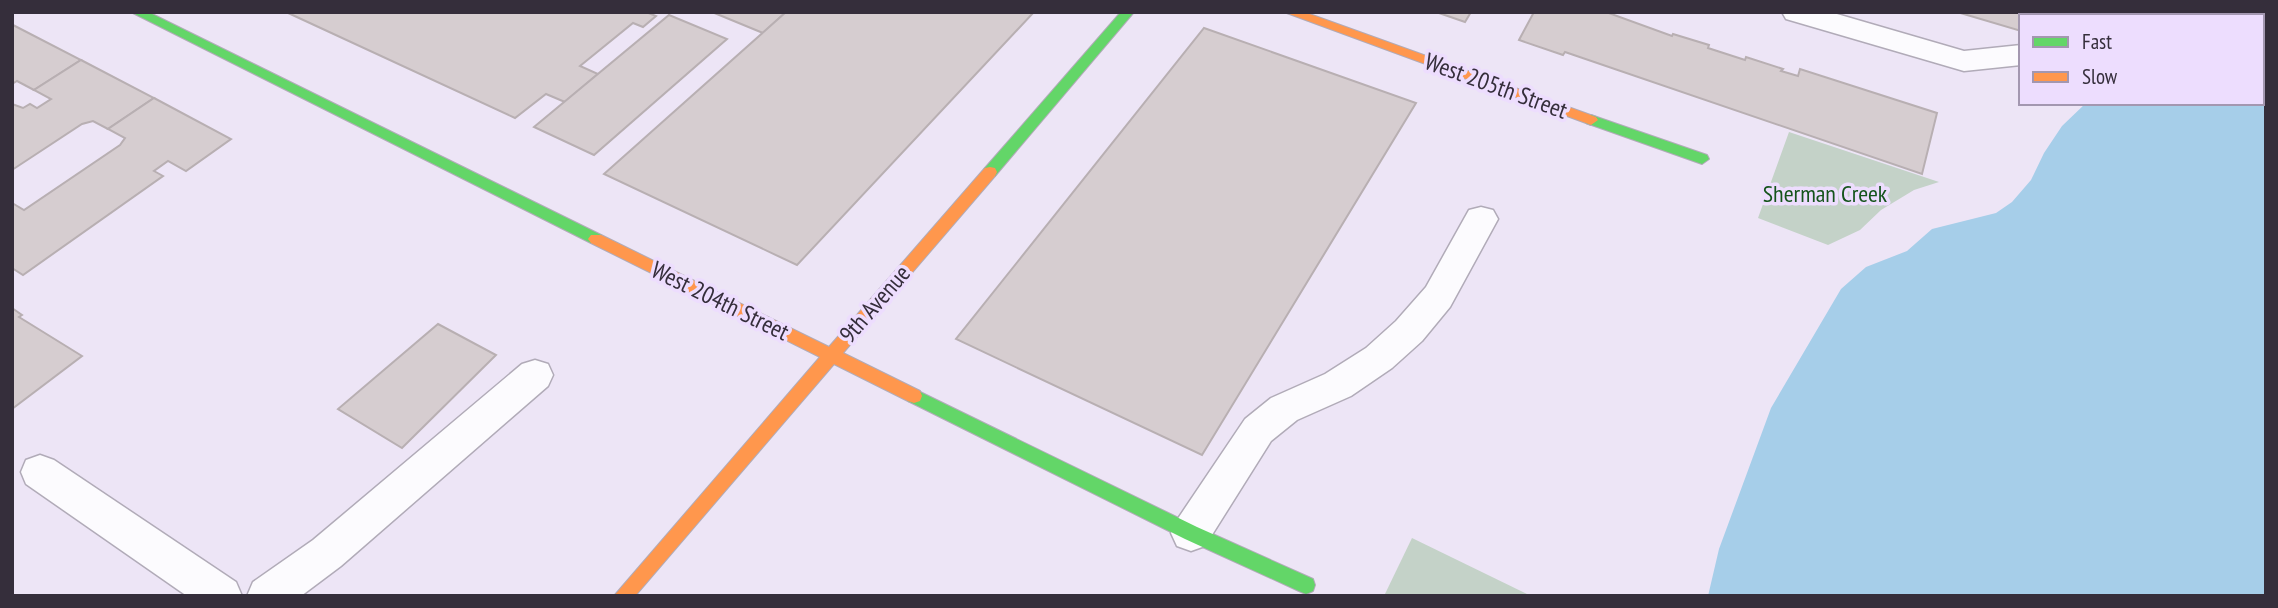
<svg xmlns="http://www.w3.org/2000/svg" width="2278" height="608" viewBox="0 0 2278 608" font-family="'PT Sans Narrow',sans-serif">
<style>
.green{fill:#c4d2c8}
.water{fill:#a6cee9}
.building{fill:#d6cdd0;stroke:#b8afb2;stroke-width:2}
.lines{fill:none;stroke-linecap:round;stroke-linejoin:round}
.lane-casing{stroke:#b1abb8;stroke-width:3}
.fast-casing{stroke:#b1abb8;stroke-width:2}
.slow-casing{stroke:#b1abb8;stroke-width:2}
.lane{fill:#fcfbfe;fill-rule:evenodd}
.fast{fill:#63d668;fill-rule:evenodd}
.slow{fill:#ff974d;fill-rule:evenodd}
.labels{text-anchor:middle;stroke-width:7;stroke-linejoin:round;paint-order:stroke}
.street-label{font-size:24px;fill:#352e3b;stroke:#edddfe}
.park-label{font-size:24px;fill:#15541c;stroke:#edddfe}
</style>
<rect width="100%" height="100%" fill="#ede5f6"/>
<g class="green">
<path d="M 1789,132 L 1939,182 L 1914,190 L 1881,210 L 1860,230 L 1828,245 L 1758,218 Z"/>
<path d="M 1412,538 L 1531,596 L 1384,596 Z"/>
</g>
<path class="water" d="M 2172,12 L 2266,12 L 2266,596 L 1708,596 L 1719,549 L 1771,408 L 1841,289 L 1866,267 L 1907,251 L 1932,229 L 1996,213 L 2012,202 L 2031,180 L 2044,153 L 2062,126 L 2086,103 L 2262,103 L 2262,16 L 2169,16 Z"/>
<g class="building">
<path d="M 286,12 L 646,12 L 656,16 L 643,27 L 633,23 L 580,66 L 598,74 L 565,102 L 546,94 L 515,118 Z"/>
<path d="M 712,12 L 786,12 L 763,33 Z"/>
<path d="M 786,12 L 1034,12 L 797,265 L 604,174 Z"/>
<path d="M 1436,12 L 1471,12 L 1465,22 Z"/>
<path d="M 1534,12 L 1606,12 L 1672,36 L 1673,34 L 1709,45 L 1708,48 L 1745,60 L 1746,57 L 1783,69 L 1781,71 L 1798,76 L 1800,69 L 1937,113 L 1922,174 L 1565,52 L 1563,55 L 1519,40 Z"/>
<path d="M 1957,12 L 2030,12 L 2029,16 L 2021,16 L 2021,31 Z"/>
<path d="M 669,15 L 727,39 L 594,155 L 534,127 Z"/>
<path d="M 13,25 L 81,60 L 34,90 L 17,81 L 12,84 Z"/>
<path d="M 1204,28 L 1416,103 L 1202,455 L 956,339 Z"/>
<path d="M 81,60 L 154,98 L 108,129 L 93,121 L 82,124 L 12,170 L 12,104 L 23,108 L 30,104 L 37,108 L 51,99 L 34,90 Z"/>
<path d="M 154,98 L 231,139 L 186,171 L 168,161 L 154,171 L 163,176 L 23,275 L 12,268 L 12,203 L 24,210 L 120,145 L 125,138 L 108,129 Z"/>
<path d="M 12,308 L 22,315 L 19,317 L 82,356 L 12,409 Z"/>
<path d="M 438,324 L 496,355 L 402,448 L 338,409 Z"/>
</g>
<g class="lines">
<defs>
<g id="lane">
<path d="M 1782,12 L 1830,12 L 1964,51 L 2021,45 L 2021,65 L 1964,71 L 1786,19 Z"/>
<path d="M 2044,12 L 2072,12 L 2071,16 L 2043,16 Z"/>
<path d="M 1481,207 L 1493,210 L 1498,219 L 1450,307 L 1422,341 L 1392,368 L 1351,396 L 1297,420 L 1271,441 L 1205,546 L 1191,551 L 1177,546 L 1171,533 L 1177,520 L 1245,419 L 1271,398 L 1325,374 L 1366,348 L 1396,321 L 1426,287 L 1469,210 Z"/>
<path d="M 535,360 L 548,364 L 553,375 L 548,386 L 341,566 L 301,596 L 247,596 L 253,582 L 313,540 L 522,364 Z"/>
<path d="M 40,455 L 54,460 L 236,582 L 242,596 L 187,596 L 26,484 L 21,472 L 26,460 Z"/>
</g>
<g id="fast">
<path d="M 131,12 L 148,12 L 601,235 L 604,239 L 601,243 L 591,243 Z"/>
<path d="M 1121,12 L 1134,12 L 995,176 L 985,176 L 983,172 L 985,168 Z"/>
<path d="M 1591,115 L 1707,155 L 1709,159 L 1702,164 L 1586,123 L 1584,120 L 1586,117 Z"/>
<path d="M 914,389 L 1197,527 L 1313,579 L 1315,585 L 1313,591 L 1306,594 L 1299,591 L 1185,539 L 908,401 L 906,396 L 908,391 Z"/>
</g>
<g id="slow">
<path d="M 1284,12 L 1304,12 L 1596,117 L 1598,120 L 1591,125 L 1586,123 Z"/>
<path d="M 990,167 L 995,168 L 997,172 L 995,176 L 843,353 L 920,391 L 922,396 L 920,401 L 914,403 L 908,401 L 834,364 L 635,596 L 614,596 L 820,357 L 591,243 L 588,239 L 591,235 L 601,235 L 829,347 L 985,168 Z"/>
</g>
</defs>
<use href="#lane" class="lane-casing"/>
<use href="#fast" class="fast-casing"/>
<use href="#slow" class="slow-casing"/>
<use href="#lane" class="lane"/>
<use href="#fast" class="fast"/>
<use href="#slow" class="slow"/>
</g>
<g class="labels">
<g class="street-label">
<text transform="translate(1496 86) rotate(20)" y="8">West 205th Street</text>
<text transform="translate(720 301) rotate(26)" y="8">West 204th Street</text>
<text transform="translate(875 304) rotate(-49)" y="8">9th Avenue</text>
</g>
<g class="park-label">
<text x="1825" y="202">Sherman Creek</text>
</g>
</g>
<rect width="2278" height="608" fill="none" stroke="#352e3b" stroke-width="28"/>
<rect x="2019" y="14" width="245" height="91" fill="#edddfe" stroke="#a397b0" stroke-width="2"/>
<rect x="2033" y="37" width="35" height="10" fill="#63d668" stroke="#a397b0" stroke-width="2"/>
<text x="2082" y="49" font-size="21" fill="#352e3b">Fast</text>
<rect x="2033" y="72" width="35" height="10" fill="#ff974d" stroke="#a397b0" stroke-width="2"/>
<text x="2082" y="84" font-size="21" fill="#352e3b">Slow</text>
</svg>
